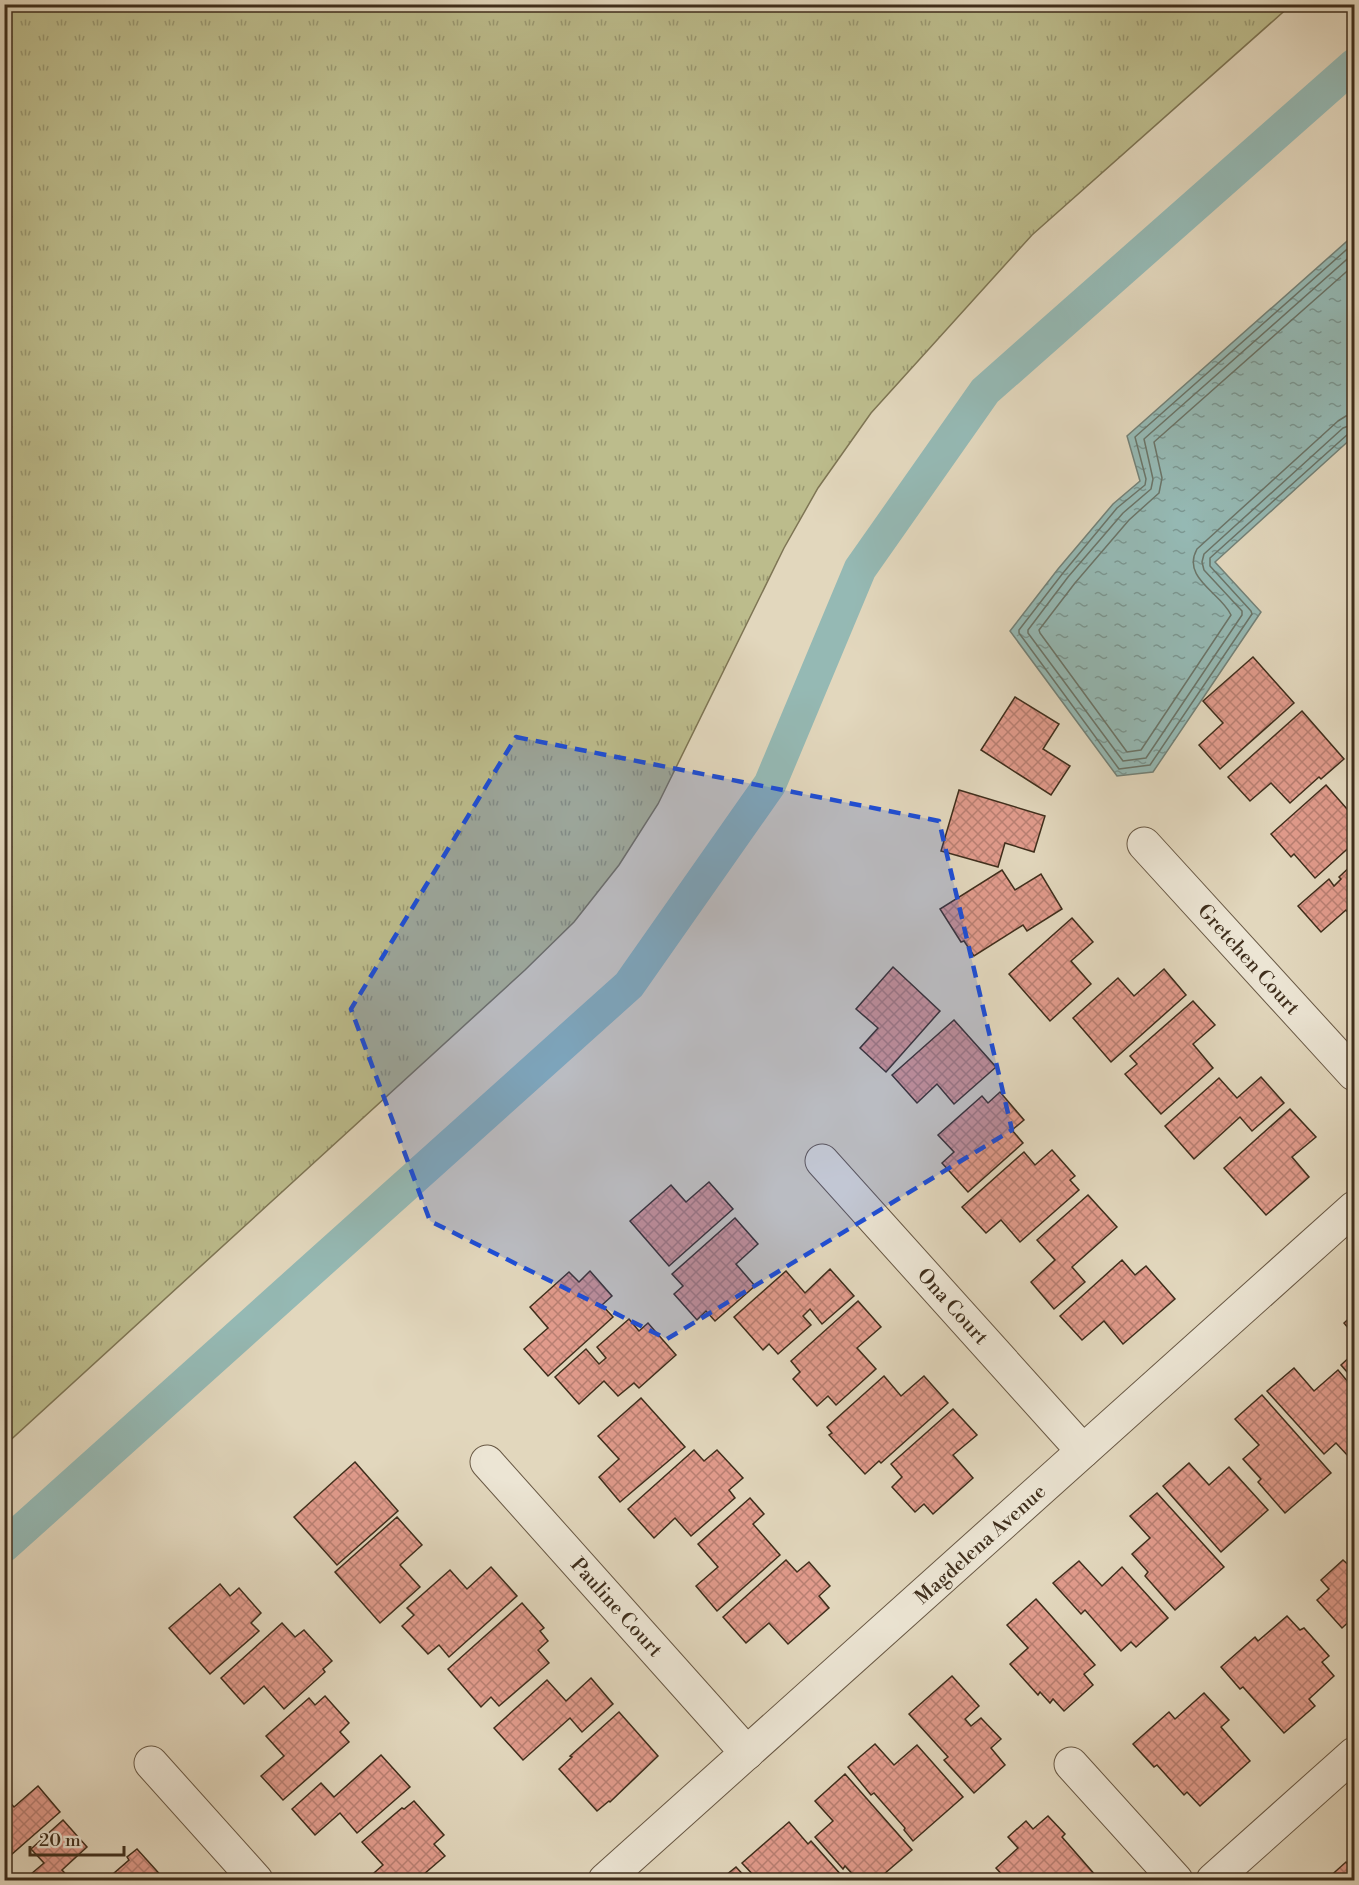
<svg xmlns="http://www.w3.org/2000/svg" width="1359" height="1885" viewBox="0 0 1359 1885" font-family="'Libre Bodoni',serif">
<style>
.grass{fill:url(#grass-tufts);stroke:#7e7554;stroke-width:1.5}
.water{fill:url(#water-ripples);stroke:#738177;stroke-width:1.5}
.lines{fill:none;stroke-linecap:round;stroke-linejoin:round}
.shore{stroke:#6a7468;stroke-width:1.5}
.canal{stroke:#95b9b4;stroke-width:33}
.building{fill:url(#building-cross-hatch);stroke:#3f2e1c;stroke-width:1.5}
.minor-casing{stroke:#685844;stroke-width:35}
.minor{stroke:#ece5d4;stroke-width:33}
.marked{fill:#1d4ed8;fill-opacity:0.2;stroke:#1d4ed8;stroke-width:4.5;stroke-dasharray:12 8;stroke-linejoin:round}
.labels{text-anchor:middle;stroke-width:4.5;stroke-linejoin:round;paint-order:stroke}
.street-label{font-size:20px;fill:#3f2e1c;stroke:#ece5d4}
</style>
<defs>
<pattern id="grass-tufts" width="24" height="20" patternUnits="userSpaceOnUse" patternTransform="scale(1.5)"><rect width="24" height="20" fill="#bcbc8c"/><path d="M3 7l-1-3M5 7V3M7 7l1-3M15 17l-1-3M17 17v-4M19 17l1-3" fill="none" stroke="#9a9972"/></pattern>
<pattern id="water-ripples" width="26" height="14" patternUnits="userSpaceOnUse" patternTransform="scale(1.5)"><rect width="26" height="14" fill="#95b9b4"/><path d="M2 4q2-2 4 0t4 0M15 11q2-2 4 0t4 0" fill="none" stroke="#7b9792"/></pattern>
<pattern id="building-cross-hatch" width="8" height="8" patternUnits="userSpaceOnUse" patternTransform="scale(1.5)"><rect width="8" height="8" fill="#e19b8c"/><path d="M0 0l8 8M0 8l8-8" fill="none" stroke="#b87f72"/></pattern>
</defs>
<rect width="100%" height="100%" fill="#e2d7bd"/>
<filter id="stains"><feTurbulence type="fractalNoise" baseFrequency=".00333" numOctaves="4"/><feColorMatrix values="0 0 0 0 .2 0 0 0 0 .09 0 0 0 0 .02 0 0 0 .5 -.17"/></filter>
<radialGradient id="worn" r=".72"><stop offset=".6" stop-color="#630" stop-opacity="0"/><stop offset="1" stop-color="#630" stop-opacity=".3"/></radialGradient>
<path class="grass" d="M 5,4 L 1291,5 L 1032,235 L 871,413 L 818,488 L 784,548 L 658,804 L 619,865 L 574,922 L 525,970 L 5,1445 Z"/>
<path class="water" d="M 1354,235 L 1354,436 L 1215,562 L 1261,612 L 1153,772 L 1117,776 L 1010,631 L 1058,569 L 1113,504 L 1140,481 L 1127,436 Z"/>
<g class="lines">
<g class="shore">
<path d="M 1354,243 L 1135,437 L 1146,479 L 1145,485 L 1117,508 L 1063,573 L 1019,630 L 1019,633 L 1119,769 L 1150,765 L 1252,614 L 1251,611 L 1210,566 L 1210,558 L 1348,434 L 1354,432"/>
<path d="M 1354,253 L 1144,439 L 1153,479 L 1151,489 L 1123,513 L 1068,577 L 1028,630 L 1028,633 L 1123,761 L 1146,758 L 1242,615 L 1242,611 L 1204,570 L 1202,562 L 1204,554 L 1343,428 L 1354,424"/>
<path d="M 1354,265 L 1154,442 L 1162,478 L 1159,493 L 1129,520 L 1075,583 L 1039,630 L 1040,633 L 1127,752 L 1141,750 L 1231,615 C 1221,593 1181,578 1197,549 L 1338,421 L 1346,416 L 1354,415"/>
</g>
<path class="canal" d="M 4,1546 L 629,985 L 770,784 L 860,569 L 985,391 L 1354,65"/>
</g>
<g class="building">
<path d="M 1253,657 L 1294,703 L 1220,769 L 1199,745 L 1223,723 L 1203,701 Z"/>
<path d="M 1015,697 L 1059,724 L 1043,749 L 1070,766 L 1051,795 L 981,750 Z"/>
<path d="M 1302,711 L 1344,759 L 1321,779 L 1319,777 L 1290,803 L 1271,783 L 1250,801 L 1228,777 Z"/>
<path d="M 1326,785 L 1354,817 L 1354,843 L 1315,878 L 1294,854 L 1291,857 L 1271,834 Z"/>
<path d="M 959,790 L 1045,816 L 1034,852 L 1005,843 L 998,867 L 941,851 Z"/>
<path d="M 1354,863 L 1354,920 L 1346,910 L 1321,932 L 1298,906 L 1329,879 L 1334,886 L 1341,879 L 1339,877 Z"/>
<path d="M 1002,870 L 1015,890 L 1041,874 L 1062,909 L 1027,931 L 1023,925 L 974,956 L 964,941 L 961,942 L 940,909 Z"/>
<path d="M 1072,918 L 1093,942 L 1071,961 L 1091,984 L 1050,1021 L 1009,974 Z"/>
<path d="M 893,967 L 940,1011 L 886,1072 L 860,1048 L 878,1028 L 856,1009 Z"/>
<path d="M 1164,969 L 1186,995 L 1111,1062 L 1073,1018 L 1118,978 L 1134,996 Z"/>
<path d="M 1193,1001 L 1215,1025 L 1193,1044 L 1213,1068 L 1161,1114 L 1125,1074 L 1137,1064 L 1130,1056 Z"/>
<path d="M 954,1020 L 996,1067 L 954,1104 L 937,1084 L 917,1103 L 892,1075 Z"/>
<path d="M 1261,1077 L 1284,1103 L 1252,1131 L 1240,1117 L 1194,1159 L 1165,1126 L 1219,1078 L 1237,1098 Z"/>
<path d="M 1000,1092 L 1024,1120 L 1012,1130 L 1023,1143 L 968,1192 L 942,1163 L 954,1152 L 938,1135 L 982,1096 L 988,1103 Z"/>
<path d="M 1290,1109 L 1316,1137 L 1292,1157 L 1309,1177 L 1266,1215 L 1224,1168 Z"/>
<path d="M 1052,1150 L 1075,1176 L 1070,1180 L 1079,1190 L 1020,1242 L 1001,1220 L 986,1233 L 962,1207 L 1024,1152 L 1035,1165 Z"/>
<path d="M 709,1182 L 733,1209 L 669,1266 L 630,1221 L 671,1185 L 686,1202 Z"/>
<path d="M 1088,1195 L 1117,1227 L 1072,1267 L 1085,1282 L 1054,1309 L 1031,1282 L 1055,1260 L 1037,1240 Z"/>
<path d="M 735,1218 L 758,1244 L 736,1264 L 755,1286 L 715,1321 L 706,1311 L 697,1320 L 674,1294 L 683,1286 L 672,1274 Z"/>
<path d="M 1122,1260 L 1135,1275 L 1146,1266 L 1175,1299 L 1123,1344 L 1104,1321 L 1082,1340 L 1060,1316 Z"/>
<path d="M 830,1269 L 854,1296 L 822,1324 L 810,1309 L 803,1316 L 811,1325 L 778,1354 L 769,1344 L 763,1350 L 734,1317 L 786,1271 L 805,1293 Z"/>
<path d="M 590,1271 L 612,1296 L 602,1305 L 613,1317 L 548,1376 L 524,1349 L 548,1328 L 530,1307 L 569,1272 L 579,1282 Z"/>
<path d="M 858,1301 L 881,1327 L 857,1348 L 876,1369 L 836,1405 L 828,1396 L 817,1406 L 793,1379 L 800,1372 L 791,1361 Z"/>
<path d="M 1354,1314 L 1354,1335 L 1344,1323 Z"/>
<path d="M 629,1319 L 639,1331 L 648,1323 L 676,1355 L 639,1388 L 634,1383 L 618,1396 L 604,1381 L 579,1404 L 555,1377 L 586,1349 L 599,1364 L 606,1358 L 597,1347 Z"/>
<path d="M 1354,1353 L 1354,1380 L 1341,1365 Z"/>
<path d="M 1294,1368 L 1314,1391 L 1338,1370 L 1354,1389 L 1354,1450 L 1348,1456 L 1336,1443 L 1324,1454 L 1267,1391 Z"/>
<path d="M 884,1376 L 901,1396 L 924,1376 L 948,1403 L 881,1463 L 879,1461 L 865,1474 L 829,1435 L 832,1433 L 827,1427 Z"/>
<path d="M 1262,1395 L 1331,1473 L 1285,1513 L 1258,1482 L 1261,1479 L 1243,1459 L 1259,1445 L 1235,1419 Z"/>
<path d="M 641,1398 L 685,1447 L 620,1502 L 599,1477 L 619,1459 L 598,1436 Z"/>
<path d="M 953,1409 L 977,1435 L 953,1455 L 973,1478 L 933,1514 L 924,1504 L 915,1512 L 892,1487 L 902,1477 L 891,1464 Z"/>
<path d="M 694,1450 L 704,1461 L 717,1450 L 743,1478 L 729,1490 L 735,1498 L 691,1536 L 675,1518 L 654,1538 L 628,1509 Z"/>
<path d="M 355,1462 L 398,1511 L 337,1565 L 294,1517 Z"/>
<path d="M 1189,1463 L 1209,1485 L 1229,1467 L 1268,1510 L 1221,1552 L 1163,1486 Z"/>
<path d="M 1157,1493 L 1224,1567 L 1175,1610 L 1145,1576 L 1148,1572 L 1132,1554 L 1150,1538 L 1130,1516 Z"/>
<path d="M 750,1498 L 764,1514 L 753,1524 L 780,1555 L 717,1611 L 696,1586 L 718,1567 L 698,1544 Z"/>
<path d="M 397,1517 L 422,1545 L 400,1565 L 420,1587 L 380,1623 L 335,1572 Z"/>
<path d="M 786,1560 L 797,1572 L 809,1562 L 830,1586 L 819,1596 L 829,1608 L 788,1644 L 769,1623 L 746,1643 L 723,1617 Z"/>
<path d="M 1343,1560 L 1354,1570 L 1354,1617 L 1342,1628 L 1317,1600 L 1329,1589 L 1321,1580 Z"/>
<path d="M 1079,1561 L 1102,1586 L 1122,1567 L 1168,1618 L 1136,1647 L 1131,1642 L 1121,1651 L 1085,1610 L 1081,1614 L 1053,1583 Z"/>
<path d="M 491,1567 L 517,1596 L 449,1657 L 439,1645 L 428,1654 L 402,1626 L 414,1615 L 407,1608 L 450,1570 L 467,1589 Z"/>
<path d="M 220,1584 L 230,1596 L 239,1588 L 261,1613 L 251,1623 L 259,1631 L 210,1674 L 169,1628 Z"/>
<path d="M 1036,1599 L 1095,1665 L 1084,1674 L 1093,1685 L 1064,1711 L 1053,1699 L 1050,1703 L 1040,1692 L 1038,1695 L 1010,1664 L 1028,1648 L 1007,1625 Z"/>
<path d="M 522,1603 L 544,1628 L 540,1631 L 548,1641 L 538,1650 L 549,1663 L 499,1706 L 491,1697 L 481,1707 L 448,1669 Z"/>
<path d="M 1287,1616 L 1300,1630 L 1304,1628 L 1329,1656 L 1322,1662 L 1334,1676 L 1309,1699 L 1315,1706 L 1284,1733 L 1243,1687 L 1240,1689 L 1221,1667 L 1255,1637 L 1258,1641 Z"/>
<path d="M 282,1623 L 295,1637 L 304,1630 L 332,1661 L 323,1669 L 325,1672 L 284,1709 L 264,1686 L 244,1704 L 221,1678 Z"/>
<path d="M 952,1676 L 979,1706 L 965,1719 L 971,1726 L 981,1718 L 1001,1739 L 991,1748 L 1005,1765 L 974,1793 L 944,1760 L 948,1757 L 909,1714 Z"/>
<path d="M 591,1678 L 613,1704 L 582,1732 L 570,1718 L 523,1760 L 494,1728 L 547,1680 L 566,1701 Z"/>
<path d="M 1204,1693 L 1229,1720 L 1221,1727 L 1250,1761 L 1200,1806 L 1187,1792 L 1184,1795 L 1157,1765 L 1154,1767 L 1133,1744 L 1169,1712 L 1175,1719 Z"/>
<path d="M 325,1696 L 349,1723 L 340,1732 L 349,1742 L 283,1800 L 261,1776 L 284,1756 L 266,1736 L 309,1698 L 315,1705 Z"/>
<path d="M 619,1712 L 658,1756 L 610,1802 L 609,1801 L 597,1811 L 559,1769 L 572,1757 L 570,1756 Z"/>
<path d="M 875,1744 L 894,1765 L 917,1745 L 963,1797 L 913,1841 L 904,1830 L 905,1828 L 874,1793 L 871,1795 L 848,1767 Z"/>
<path d="M 381,1755 L 410,1787 L 357,1833 L 340,1813 L 315,1835 L 292,1809 L 321,1783 L 334,1797 Z"/>
<path d="M 845,1774 L 912,1850 L 877,1880 L 858,1880 L 845,1866 L 843,1869 L 815,1837 L 833,1821 L 815,1801 Z"/>
<path d="M 38,1786 L 60,1812 L 4,1861 L 4,1796 L 14,1807 Z"/>
<path d="M 414,1801 L 444,1835 L 434,1844 L 445,1856 L 417,1880 L 366,1880 L 383,1865 L 362,1842 L 402,1808 L 404,1809 Z"/>
<path d="M 1048,1816 L 1065,1834 L 1062,1837 L 1096,1876 L 1091,1880 L 1007,1880 L 996,1868 L 1018,1848 L 1008,1837 L 1026,1821 L 1033,1829 Z"/>
<path d="M 63,1820 L 87,1847 L 62,1870 L 71,1880 L 24,1880 L 44,1863 L 31,1849 Z"/>
<path d="M 789,1822 L 808,1844 L 811,1841 L 842,1876 L 837,1880 L 758,1880 L 742,1863 Z"/>
<path d="M 137,1849 L 165,1880 L 106,1880 L 129,1860 L 127,1857 Z"/>
<path d="M 1346,1862 L 1354,1872 L 1354,1880 L 1326,1880 Z"/>
<path d="M 736,1867 L 748,1880 L 720,1880 Z"/>
</g>
<g class="lines">
<defs>
<g id="minor">
<path d="M 1144,844 L 1354,1074"/>
<path d="M 822,1161 L 1083,1451"/>
<path d="M 487,1462 L 747,1753"/>
<path d="M 151,1763 L 256,1880"/>
<path d="M 1071,1764 L 1176,1880"/>
<path d="M 605,1880 L 1354,1208"/>
<path d="M 1213,1880 L 1354,1754"/>
</g>
</defs>
<use href="#minor" class="minor-casing"/>
<use href="#minor" class="minor"/>
</g>
<path class="marked" d="M 516,737 L 939,821 L 1012,1130 L 667,1339 L 430,1221 L 351,1009 Z"/>
<g class="labels">
<g class="street-label">
<text transform="translate(1249 959) rotate(48)" y="7">Gretchen Court</text>
<text transform="translate(953 1306) rotate(48)" y="7">Ona Court</text>
<text transform="translate(980 1544) rotate(-42)" y="7">Magdelena Avenue</text>
<text transform="translate(617 1607) rotate(48)" y="7">Pauline Court</text>
</g>
</g>
<rect width="1359" height="1885" fill="none" stroke="#e2d7bd" stroke-width="24"/>
<rect x="6" y="6" width="1347" height="1873" fill="none" stroke="#3f2e1c" stroke-width="3"/>
<rect x="12" y="12" width="1335" height="1861" fill="none" stroke="#3f2e1c" stroke-width="1.5"/>
<path d="M30 1846v9h94v-9" fill="none" stroke="#3f2e1c" stroke-width="3"/>
<text x="39" y="1846" font-size="18" fill="#3f2e1c" stroke="#ece5d4" stroke-width="4.5" paint-order="stroke">20 m</text>
<rect width="100%" height="100%" filter="url(#stains)"/>
<rect width="100%" height="100%" fill="url(#worn)"/>
</svg>
